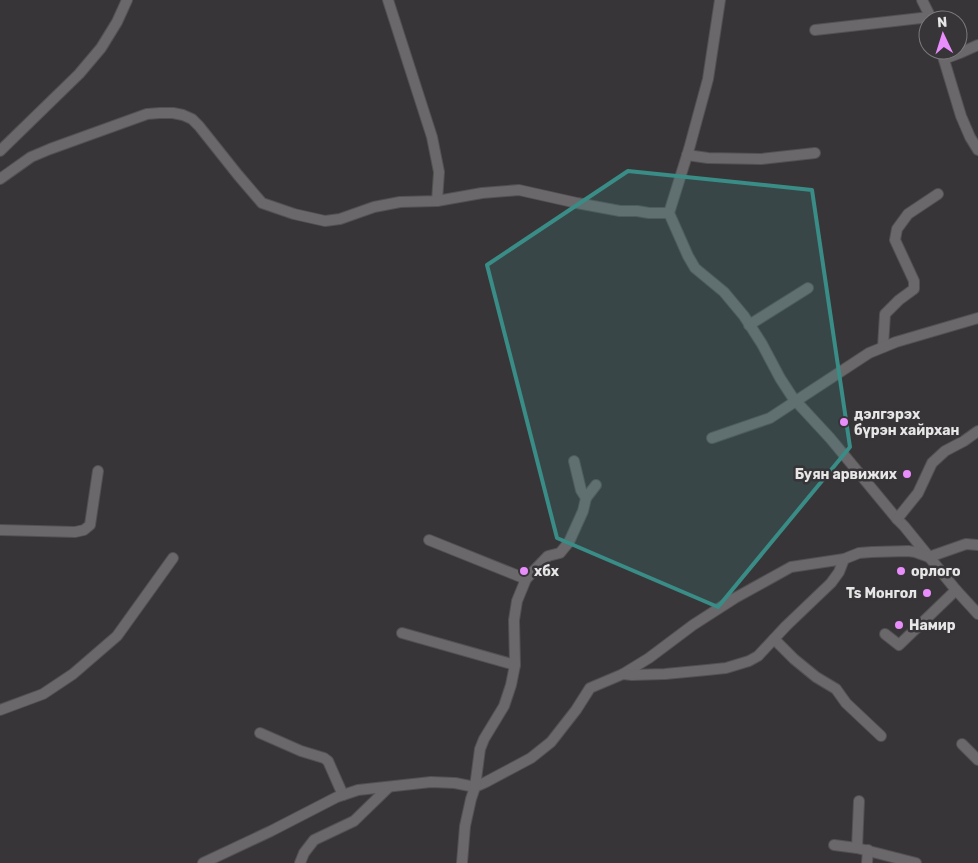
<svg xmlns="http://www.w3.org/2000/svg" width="978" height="863" viewBox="0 0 978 863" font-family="Rubik,sans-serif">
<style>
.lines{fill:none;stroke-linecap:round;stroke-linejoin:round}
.street-casing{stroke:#525152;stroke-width:12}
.street{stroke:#6a686a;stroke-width:10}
.marked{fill:#3a8c86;fill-opacity:0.2;stroke:#3a8c86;stroke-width:4;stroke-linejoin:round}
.poi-dot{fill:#ea8dfc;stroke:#373537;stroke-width:2}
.labels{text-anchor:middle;stroke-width:5;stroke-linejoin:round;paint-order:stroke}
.poi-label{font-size:14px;font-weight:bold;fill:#e7e6e7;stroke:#373537;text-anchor:start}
</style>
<rect width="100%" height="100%" fill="#373537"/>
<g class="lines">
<defs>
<g id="street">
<path d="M 388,0 L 432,137 L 439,172 L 437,201"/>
<path d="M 720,0 L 708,79 L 689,149 L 669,213 L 688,256 L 695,268 L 724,292 L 744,316 L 762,344 L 780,378 L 793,398 L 830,438 L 897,519 L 904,526 L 956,590 L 978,614"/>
<path d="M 922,0 L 932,20"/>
<path d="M 815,30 L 930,17"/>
<path d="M 941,50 L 961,116 L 970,137 L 978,150"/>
<path d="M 944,59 L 960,53 L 978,45"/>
<path d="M 0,151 L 79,74 L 101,48 L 117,22 L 127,0"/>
<path d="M 687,155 L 708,158 L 761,159 L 815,153"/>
<path d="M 0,179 L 31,157 L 50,149 L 147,114 L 160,113 L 173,113 L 183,115 L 192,119 L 199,126 L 238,175 L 262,203 L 294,214 L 325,221 L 340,219 L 374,207 L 400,202 L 437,201 L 482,193 L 519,190 L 577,203 L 620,211 L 637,211 L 649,213 L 669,213"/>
<path d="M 749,325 L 808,288"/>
<path d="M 883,347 L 885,314 L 899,300 L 914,289 L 914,281 L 895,240 L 897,229 L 908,214 L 938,194"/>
<path d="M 712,438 L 770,418 L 869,353 L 896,342 L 978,318"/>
<path d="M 586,498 L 596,485"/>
<path d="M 897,519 L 918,493 L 932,463 L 945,451 L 964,441 L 978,431"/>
<path d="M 0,530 L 75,532 L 84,530 L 90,525 L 98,471"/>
<path d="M 429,540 L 526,579"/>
<path d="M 402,633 L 515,665"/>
<path d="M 885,634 L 899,645 L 956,590"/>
<path d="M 774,639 L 794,659 L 816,677 L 836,689 L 846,703 L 881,736"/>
<path d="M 623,674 L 649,658 L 693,625 L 735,598 L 791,567 L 844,559 L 859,553 L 872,552 L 908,551 L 915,552 L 929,557 L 966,544 L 978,545"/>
<path d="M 0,710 L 43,694 L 73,674 L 117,636 L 173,558"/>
<path d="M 260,733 L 301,751 L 324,758 L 328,761 L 343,795"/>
<path d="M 962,744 L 978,760"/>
<path d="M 859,801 L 857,848 L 916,863"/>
<path d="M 834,845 L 857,848"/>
<path d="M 203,863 L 271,831 L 337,797 L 358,790 L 431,782 L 455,783 L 475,787 L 486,782 L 531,758 L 551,742 L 576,710 L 590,688 L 623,674 L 632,675 L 665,674 L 707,670 L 726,668 L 749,661 L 758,656 L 786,626 L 831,583 L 839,572 L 844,559"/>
<path d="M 300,863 L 304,853 L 314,840 L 354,821 L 389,787"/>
<path d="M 462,863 L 465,826 L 471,799 L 475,787 L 480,749 L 484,739 L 504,706 L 511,685 L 515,665 L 514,620 L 517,601 L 526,579 L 548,556 L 560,553 L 569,542 L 583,511 L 586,498 L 581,490 L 574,461"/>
<path d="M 867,863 L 868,850"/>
</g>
</defs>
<use href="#street" class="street-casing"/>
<use href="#street" class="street"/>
</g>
<path class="marked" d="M 628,171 L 812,190 L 850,447 L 718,607 L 557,538 L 487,265 Z"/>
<g class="poi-dot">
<circle cx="844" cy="422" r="5"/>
<circle cx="907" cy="474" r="5"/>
<circle cx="524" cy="571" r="5"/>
<circle cx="901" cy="571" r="5"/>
<circle cx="927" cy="593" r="5"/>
<circle cx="899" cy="625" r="5"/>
</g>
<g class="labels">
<g class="poi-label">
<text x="854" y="419">дэлгэрэх<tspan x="854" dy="16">бүрэн хайрхан</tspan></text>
<text x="897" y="479" text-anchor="end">Буян арвижих</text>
<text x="534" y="576">хбх</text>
<text x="911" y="576">орлого</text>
<text x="917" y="598" text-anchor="end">Ts Монгол</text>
<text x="909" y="630">Намир</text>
</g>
</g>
<g transform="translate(943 35) rotate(356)"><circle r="24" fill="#373537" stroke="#7d7c7d"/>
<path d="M0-4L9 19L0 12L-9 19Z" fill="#ea8dfc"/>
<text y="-8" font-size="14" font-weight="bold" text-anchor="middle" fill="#e7e6e7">N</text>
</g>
</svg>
